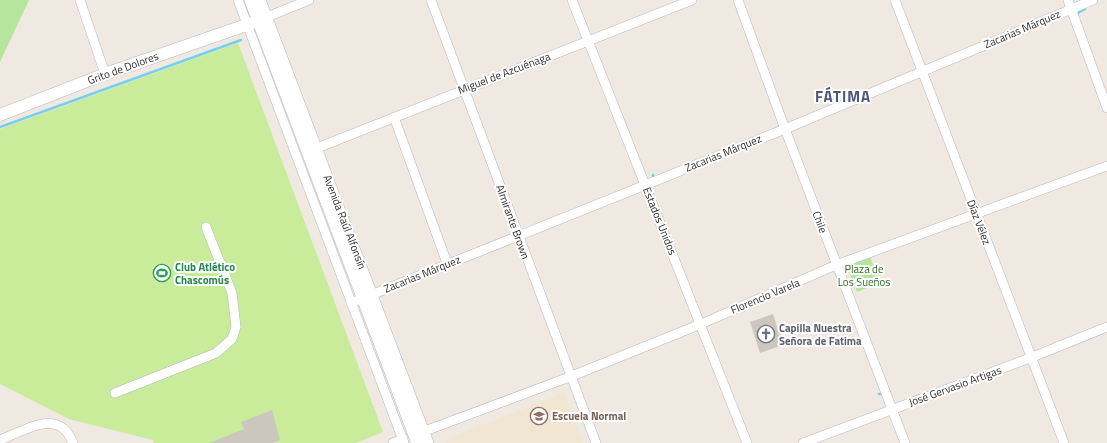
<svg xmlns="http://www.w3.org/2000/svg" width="1107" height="443" viewBox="0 0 1107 443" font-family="'Titillium Web',sans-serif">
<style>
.education{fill:#f0e6d1}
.green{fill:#b6e59e}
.pitch{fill:#c9ec9a}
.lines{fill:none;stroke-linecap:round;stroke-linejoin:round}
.stream{stroke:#75cff0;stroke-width:2.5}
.building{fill:#cbc7bf}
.minor-casing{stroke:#b4b7c1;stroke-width:10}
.tertiary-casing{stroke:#b4b7c1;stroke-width:13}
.secondary-casing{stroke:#b4b7c1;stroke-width:14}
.minor{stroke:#fff;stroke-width:9}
.tertiary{stroke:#fff;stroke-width:12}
.secondary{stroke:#fff;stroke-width:13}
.labels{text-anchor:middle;stroke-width:4;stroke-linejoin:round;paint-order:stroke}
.street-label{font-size:11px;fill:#2e2e2e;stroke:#fff}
.leisure-label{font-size:11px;font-weight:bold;fill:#27864d;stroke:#fff;text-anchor:start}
.park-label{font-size:11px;fill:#2c6e1b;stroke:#fff}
.worship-label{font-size:11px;font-weight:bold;fill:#5b616d;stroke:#fff;text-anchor:start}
.education-label{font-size:11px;font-weight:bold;fill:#785e54;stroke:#fff;text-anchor:start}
.district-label{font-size:15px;font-weight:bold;letter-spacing:1px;fill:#4d5680;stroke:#fff}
</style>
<rect width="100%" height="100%" fill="#efe9e1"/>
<path class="education" d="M 564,393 L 583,443 L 445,443 L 444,440 Z"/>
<g class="green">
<path d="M 0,0 L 29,0 L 0,62 Z"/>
<path d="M 869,254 L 880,283 L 857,292 L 847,267 L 851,261 Z"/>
</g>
<path class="pitch" d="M 238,43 L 383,432 L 356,443 L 154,443 L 153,440 L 69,419 L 0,384 L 0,129 Z"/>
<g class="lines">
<g class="stream">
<path d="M 1078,13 L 1085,9"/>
<path d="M 0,127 L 241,40"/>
<path d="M 653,175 L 653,177"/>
<path d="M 879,394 L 880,394"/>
</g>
</g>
<g class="building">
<path d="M 773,314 L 783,345 L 760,353 L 750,322 Z"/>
<path d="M 272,410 L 280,440 L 273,443 L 209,443 L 244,429 L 241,422 Z"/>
</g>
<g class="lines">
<defs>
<g id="minor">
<path d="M 80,0 L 105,74"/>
<path d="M 238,0 L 404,443"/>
<path d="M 261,0 L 429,443"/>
<path d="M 431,0 L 596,443"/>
<path d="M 572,0 L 747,443"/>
<path d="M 738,0 L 785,129 L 905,443"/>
<path d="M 895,0 L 1064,443"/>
<path d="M 1068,0 L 1107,108"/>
<path d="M 262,19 L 309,0"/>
<path d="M 394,117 L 447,263"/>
<path d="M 317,148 L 692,0"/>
<path d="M 351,303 L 785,129 L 1093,0"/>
<path d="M 115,393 L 216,353 L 232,339 L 236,327 L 232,293 L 206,227"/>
<path d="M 425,431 L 572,376 L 701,324 L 836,265 L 1107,166"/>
<path d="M 0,440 C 26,430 59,407 73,443"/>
<path d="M 393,443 L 403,439"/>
<path d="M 803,443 L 1030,358 L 1107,327"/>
</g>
<path id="tertiary" d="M 0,115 L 105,74 L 258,21"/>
<path id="secondary" d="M 251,0 L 418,443"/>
</defs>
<use href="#minor" class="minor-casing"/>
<use href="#tertiary" class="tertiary-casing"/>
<use href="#secondary" class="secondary-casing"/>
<use href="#minor" class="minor"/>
<use href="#tertiary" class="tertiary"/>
<use href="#secondary" class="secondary"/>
</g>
<defs>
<symbol id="stadium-ring" viewBox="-11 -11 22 22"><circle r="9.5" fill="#fff" stroke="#2e9e5b" stroke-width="1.5"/><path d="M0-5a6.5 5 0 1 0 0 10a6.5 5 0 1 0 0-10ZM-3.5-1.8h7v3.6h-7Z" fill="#2e9e5b"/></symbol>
<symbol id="church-ring" viewBox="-11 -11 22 22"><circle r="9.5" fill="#fff" stroke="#6b7280" stroke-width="1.5"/><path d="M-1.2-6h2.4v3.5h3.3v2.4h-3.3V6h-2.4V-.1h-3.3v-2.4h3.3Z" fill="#6b7280"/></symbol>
<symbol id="school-ring" viewBox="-11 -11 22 22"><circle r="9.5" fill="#fff" stroke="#8d6e63" stroke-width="1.5"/><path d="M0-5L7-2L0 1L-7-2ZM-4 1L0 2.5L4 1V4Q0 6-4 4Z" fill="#8d6e63"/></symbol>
</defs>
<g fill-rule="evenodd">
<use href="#stadium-ring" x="152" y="263" width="20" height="20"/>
<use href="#church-ring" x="756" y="324" width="20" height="20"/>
<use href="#school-ring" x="529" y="406" width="20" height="20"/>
</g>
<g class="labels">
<g class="street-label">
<text transform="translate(1022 29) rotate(-23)" y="4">Zacarias Márquez</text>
<text transform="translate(123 68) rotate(-20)" y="4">Grito de Dolores</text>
<text transform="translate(504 73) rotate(-21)" y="4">Miguel de Azcuénaga</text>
<text transform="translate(723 153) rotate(-22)" y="4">Zacarias Márquez</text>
<text transform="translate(660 221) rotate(68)" y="4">Estados Unidos</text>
<text transform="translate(345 222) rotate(69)" y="4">Avenida Raúl Alfonsín</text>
<text transform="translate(513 222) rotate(70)" y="4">Almirante Brown</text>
<text transform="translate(820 222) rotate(69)" y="4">Chile</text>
<text transform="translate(979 222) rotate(69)" y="4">Díaz Vélez</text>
<text transform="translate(422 274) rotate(-22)" y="4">Zacarias Márquez</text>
<text transform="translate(765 296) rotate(-23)" y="4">Florencio Varela</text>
<text transform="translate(955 386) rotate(-20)" y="4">José Gervasio Artigas</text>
</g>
<g class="leisure-label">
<text x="175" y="271">Club Atlético<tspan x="175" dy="13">Chascomús</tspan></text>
</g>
<g class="park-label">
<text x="864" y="273">Plaza de<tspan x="864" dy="13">Los Sueños</tspan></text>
</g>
<g class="worship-label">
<text x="779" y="332">Capilla Nuestra<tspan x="779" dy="13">Señora de Fatima</tspan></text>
</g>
<g class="education-label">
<text x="552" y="420">Escuela Normal</text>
</g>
<g class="district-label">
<text x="843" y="102">FÁTIMA</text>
</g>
</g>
</svg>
